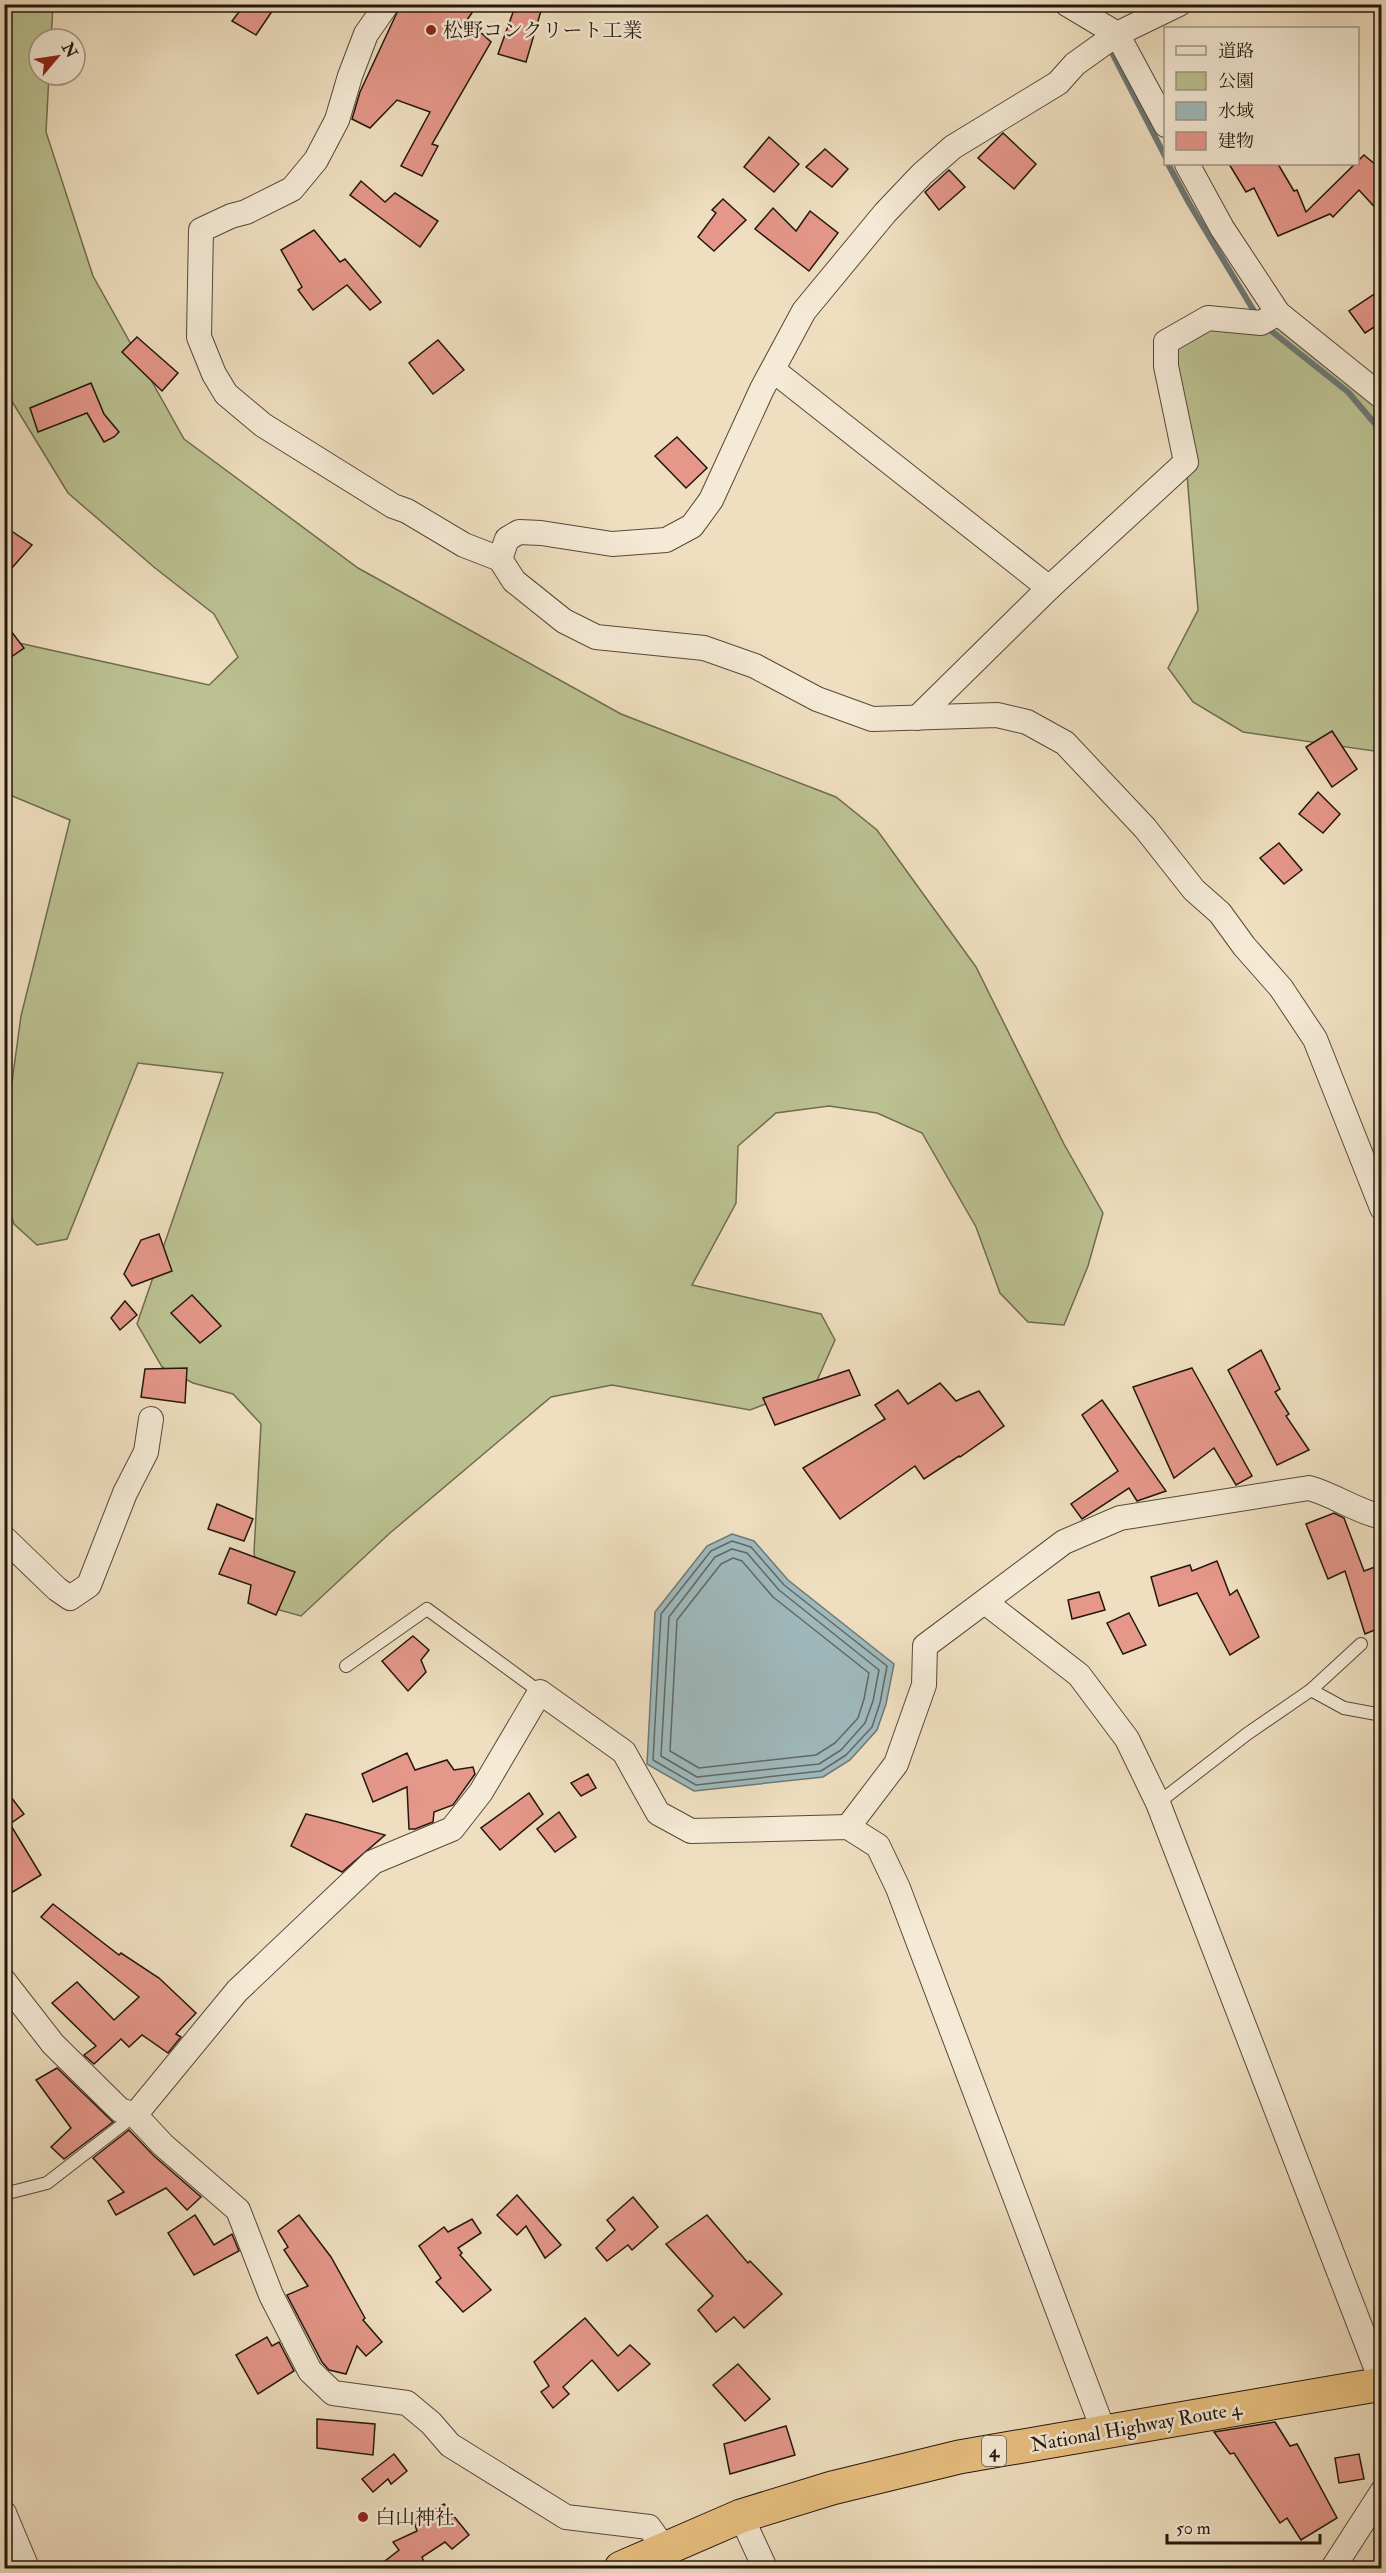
<svg xmlns="http://www.w3.org/2000/svg" width="1386" height="2573" viewBox="0 0 1386 2573" font-family="'IM FELL Double Pica','Noto Serif JP',serif">
<style>
.green{fill:#bbc191;stroke:#6f6c50;stroke-width:1.5}
.water{fill:#9fbabd;stroke:#6d7977;stroke-width:1.5}
.lines{fill:none;stroke-linecap:round;stroke-linejoin:round}
.shore{stroke:#616866;stroke-width:1.5}
.stream{stroke:#6d7977;stroke-width:6}
.building{fill:#e5978a;stroke:#23170e;stroke-width:1.5}
.service-casing{stroke:#56493a;stroke-width:14}
.minor-casing{stroke:#56493a;stroke-width:26}
.trunk-casing{stroke:#23170e;stroke-width:35}
.service{stroke:#f5ead6;stroke-width:12}
.minor{stroke:#f5ead6;stroke-width:24}
.trunk{stroke:#e8c080;stroke-width:33}
.poi-dot{fill:#8f2418;stroke:#f5ead6;stroke-width:2}
.labels{text-anchor:middle;stroke-width:5;stroke-linejoin:round;paint-order:stroke}
.shield{fill:#f5ead6;stroke:#62564a;stroke-width:1.5}
.shield-label{font-size:18px;font-weight:bold;fill:#23170e}
.poi-label{font-size:20px;fill:#23170e;stroke:#f5ead6;text-anchor:start}
.street-label{font-size:20px;fill:#23170e;stroke:#f5ead6}
</style>
<rect width="100%" height="100%" fill="#efdfc0"/>
<filter id="stains"><feTurbulence type="fractalNoise" baseFrequency=".00333" numOctaves="4"/><feColorMatrix values="0 0 0 0 .2 0 0 0 0 .09 0 0 0 0 .02 0 0 0 .5 -.17"/></filter>
<radialGradient id="worn" r=".72"><stop offset=".6" stop-color="#630" stop-opacity="0"/><stop offset="1" stop-color="#630" stop-opacity=".3"/></radialGradient>
<g class="green">
<path d="M 5,5 L 53,5 L 51,39 L 39,39 L 39,75 L 49,75 L 46,132 L 93,276 L 184,439 L 358,568 L 621,714 L 836,797 L 877,830 L 976,967 L 1064,1144 L 1103,1213 L 1088,1266 L 1064,1325 L 1028,1322 L 1000,1293 L 976,1227 L 922,1133 L 877,1113 L 829,1106 L 776,1113 L 738,1146 L 736,1203 L 692,1285 L 821,1314 L 835,1340 L 815,1385 L 750,1410 L 612,1385 L 551,1397 L 390,1533 L 301,1616 L 261,1605 L 254,1552 L 261,1424 L 233,1394 L 193,1383 L 162,1367 L 137,1324 L 223,1073 L 138,1063 L 67,1239 L 37,1245 L 14,1224 L 4,1195 L 5,1133 L 21,1016 L 70,820 L 5,793 L 5,640 L 209,685 L 238,657 L 214,614 L 155,568 L 68,493 L 5,390 Z"/>
<path d="M 1278,313 L 1381,397 L 1381,752 L 1243,732 L 1193,702 L 1168,668 L 1198,610 L 1186,462 L 1168,345 L 1208,318 Z"/>
</g>
<path class="water" d="M 732,1534 L 754,1541 L 788,1580 L 894,1664 L 886,1704 L 877,1730 L 850,1760 L 823,1777 L 694,1791 L 647,1764 L 655,1612 L 707,1546 Z"/>
<g class="lines">
<g class="shore">
<path d="M 732,1541 L 751,1547 L 784,1585 L 887,1666 L 880,1703 L 872,1727 L 846,1755 L 821,1771 L 696,1785 L 653,1760 L 661,1614 L 711,1551 Z"/>
<path d="M 732,1549 L 747,1553 L 779,1590 L 879,1670 L 873,1701 L 865,1723 L 841,1750 L 819,1764 L 697,1777 L 661,1756 L 669,1617 L 715,1557 Z"/>
<path d="M 733,1558 L 742,1561 L 773,1597 L 869,1673 L 864,1699 L 858,1718 L 835,1743 L 816,1755 L 699,1768 L 670,1751 L 677,1620 L 721,1564 Z"/>
</g>
<g class="stream">
<path d="M 1108,45 L 1166,158"/>
<path d="M 1168,164 L 1189,203 L 1257,316"/>
<path d="M 1265,326 L 1348,392 L 1382,432"/>
</g>
</g>
<g class="building">
<path d="M 245,4 L 277,4 L 256,35 L 232,21 Z"/>
<path d="M 401,4 L 478,4 L 467,20 L 491,42 L 432,144 L 438,146 L 422,176 L 401,166 L 430,112 L 397,100 L 370,128 L 352,119 L 360,92 Z"/>
<path d="M 516,4 L 543,4 L 526,62 L 498,54 Z"/>
<path d="M 1003,133 L 1036,164 L 1014,189 L 978,158 Z"/>
<path d="M 769,137 L 799,164 L 774,192 L 744,167 Z"/>
<path d="M 825,149 L 848,169 L 832,187 L 806,167 Z"/>
<path d="M 1364,155 L 1382,170 L 1382,215 L 1359,190 L 1333,217 L 1330,214 L 1278,236 L 1254,188 L 1246,192 L 1229,164 L 1278,164 L 1294,191 L 1297,190 L 1306,212 Z"/>
<path d="M 949,170 L 965,187 L 939,210 L 925,192 Z"/>
<path d="M 361,181 L 385,202 L 395,193 L 438,221 L 420,247 L 350,195 Z"/>
<path d="M 723,199 L 746,220 L 714,251 L 698,237 L 716,213 L 712,210 Z"/>
<path d="M 773,208 L 796,231 L 810,211 L 838,233 L 809,271 L 755,229 Z"/>
<path d="M 314,230 L 340,262 L 345,259 L 381,302 L 370,310 L 347,285 L 313,310 L 298,290 L 302,287 L 281,250 Z"/>
<path d="M 1382,289 L 1382,322 L 1365,333 L 1349,311 Z"/>
<path d="M 137,337 L 178,373 L 162,391 L 122,352 Z"/>
<path d="M 438,340 L 464,370 L 433,394 L 409,363 Z"/>
<path d="M 91,383 L 104,414 L 119,432 L 114,437 L 104,442 L 87,413 L 38,432 L 30,408 Z"/>
<path d="M 677,437 L 707,468 L 686,488 L 655,456 Z"/>
<path d="M 4,526 L 32,545 L 4,577 Z"/>
<path d="M 4,622 L 24,648 L 11,657 L 4,649 Z"/>
<path d="M 1332,731 L 1357,769 L 1332,787 L 1306,747 Z"/>
<path d="M 1318,792 L 1340,814 L 1323,833 L 1299,814 Z"/>
<path d="M 1279,843 L 1302,870 L 1284,884 L 1260,858 Z"/>
<path d="M 159,1234 L 172,1271 L 132,1286 L 124,1274 L 141,1240 Z"/>
<path d="M 192,1295 L 221,1326 L 200,1343 L 171,1313 Z"/>
<path d="M 125,1301 L 137,1315 L 120,1330 L 111,1318 Z"/>
<path d="M 1261,1350 L 1280,1389 L 1275,1392 L 1289,1414 L 1286,1416 L 1309,1450 L 1277,1465 L 1228,1370 Z"/>
<path d="M 187,1368 L 185,1403 L 141,1397 L 145,1369 Z"/>
<path d="M 1192,1368 L 1252,1476 L 1236,1485 L 1214,1448 L 1174,1478 L 1133,1387 Z"/>
<path d="M 849,1370 L 860,1395 L 775,1425 L 763,1398 Z"/>
<path d="M 940,1383 L 956,1401 L 979,1391 L 1004,1426 L 960,1457 L 959,1456 L 924,1479 L 915,1466 L 840,1519 L 803,1468 L 885,1419 L 875,1405 L 898,1390 L 908,1404 Z"/>
<path d="M 1102,1400 L 1166,1491 L 1137,1501 L 1129,1488 L 1082,1519 L 1071,1504 L 1118,1471 L 1082,1415 Z"/>
<path d="M 217,1504 L 253,1519 L 244,1541 L 208,1529 Z"/>
<path d="M 1334,1513 L 1344,1518 L 1364,1571 L 1375,1567 L 1382,1589 L 1382,1627 L 1365,1634 L 1345,1571 L 1328,1579 L 1306,1524 Z"/>
<path d="M 230,1548 L 295,1572 L 276,1615 L 248,1603 L 251,1585 L 219,1574 Z"/>
<path d="M 1217,1561 L 1230,1595 L 1237,1590 L 1259,1637 L 1230,1655 L 1197,1593 L 1159,1606 L 1151,1577 L 1190,1565 L 1192,1571 Z"/>
<path d="M 1099,1592 L 1105,1610 L 1072,1619 L 1068,1600 Z"/>
<path d="M 1129,1613 L 1146,1645 L 1123,1654 L 1107,1623 Z"/>
<path d="M 413,1636 L 429,1650 L 421,1660 L 426,1672 L 408,1691 L 382,1661 Z"/>
<path d="M 407,1753 L 415,1770 L 447,1760 L 454,1770 L 473,1767 L 475,1774 L 453,1805 L 434,1812 L 433,1822 L 415,1829 L 409,1829 L 407,1787 L 373,1802 L 362,1774 Z"/>
<path d="M 588,1774 L 596,1788 L 581,1796 L 571,1783 Z"/>
<path d="M 4,1788 L 24,1814 L 10,1824 L 41,1875 L 11,1893 L 4,1882 Z"/>
<path d="M 529,1793 L 543,1814 L 500,1850 L 481,1828 Z"/>
<path d="M 559,1812 L 576,1837 L 555,1852 L 537,1829 Z"/>
<path d="M 306,1814 L 338,1822 L 385,1835 L 342,1872 L 291,1846 Z"/>
<path d="M 53,1904 L 119,1955 L 121,1953 L 159,1978 L 196,2013 L 176,2034 L 181,2037 L 168,2053 L 142,2035 L 129,2047 L 121,2039 L 94,2064 L 84,2055 L 96,2046 L 52,2003 L 77,1982 L 114,2020 L 139,1997 L 41,1917 Z"/>
<path d="M 57,2068 L 113,2122 L 64,2159 L 51,2147 L 71,2128 L 36,2080 Z"/>
<path d="M 129,2130 L 154,2156 L 201,2197 L 187,2210 L 166,2188 L 116,2215 L 108,2201 L 124,2192 L 93,2158 Z"/>
<path d="M 517,2195 L 561,2245 L 545,2258 L 526,2226 L 517,2235 L 497,2215 Z"/>
<path d="M 633,2197 L 658,2227 L 632,2250 L 628,2245 L 607,2261 L 596,2248 L 615,2230 L 607,2220 Z"/>
<path d="M 195,2215 L 214,2245 L 232,2234 L 239,2251 L 194,2275 L 168,2233 Z"/>
<path d="M 299,2215 L 331,2257 L 365,2318 L 363,2320 L 382,2342 L 366,2356 L 357,2346 L 346,2374 L 329,2370 L 322,2362 L 287,2295 L 308,2286 L 284,2250 L 288,2247 L 278,2231 Z"/>
<path d="M 707,2215 L 748,2263 L 750,2261 L 782,2294 L 744,2328 L 734,2317 L 716,2332 L 698,2310 L 713,2296 L 666,2244 Z"/>
<path d="M 472,2219 L 481,2233 L 458,2248 L 462,2253 L 460,2255 L 491,2290 L 463,2312 L 436,2282 L 441,2278 L 419,2246 L 444,2227 L 448,2232 Z"/>
<path d="M 585,2318 L 618,2356 L 630,2345 L 650,2364 L 618,2391 L 592,2360 L 563,2387 L 569,2394 L 553,2408 L 541,2392 L 549,2386 L 534,2362 Z"/>
<path d="M 267,2337 L 272,2346 L 279,2342 L 294,2371 L 258,2394 L 236,2355 Z"/>
<path d="M 738,2364 L 770,2399 L 745,2421 L 713,2385 Z"/>
<path d="M 317,2419 L 375,2424 L 373,2455 L 317,2448 Z"/>
<path d="M 1275,2422 L 1290,2446 L 1297,2444 L 1337,2518 L 1301,2540 L 1287,2518 L 1280,2523 L 1234,2453 L 1230,2454 L 1214,2432 Z"/>
<path d="M 786,2426 L 795,2455 L 730,2474 L 724,2444 Z"/>
<path d="M 394,2454 L 407,2471 L 391,2484 L 388,2479 L 373,2492 L 362,2479 Z"/>
<path d="M 1359,2454 L 1364,2479 L 1339,2483 L 1335,2458 Z"/>
<path d="M 444,2504 L 469,2535 L 452,2549 L 445,2542 L 422,2557 L 426,2568 L 376,2568 L 399,2550 L 393,2542 L 417,2531 L 414,2522 Z"/>
</g>
<g class="lines">
<defs>
<g id="service">
<path d="M 346,1666 L 427,1609 L 540,1692"/>
<path d="M 1311,1690 L 1361,1644"/>
<path d="M 1158,1803 L 1247,1734 L 1311,1690 L 1344,1708 L 1382,1715"/>
<path d="M 4,2194 L 47,2183 L 135,2115"/>
</g>
<g id="minor">
<path d="M 387,4 L 366,34 L 350,76 L 337,120 L 316,160 L 292,189 L 246,212 L 231,216 L 201,230 L 199,337 L 214,374 L 226,394 L 263,425 L 393,506 L 407,511 L 464,545 L 500,559 L 514,581 L 564,621 L 596,637 L 704,648 L 755,666 L 817,699 L 872,719 L 997,715 L 1027,722 L 1065,743 L 1145,828 L 1194,890 L 1220,913 L 1244,946 L 1281,988 L 1315,1039 L 1382,1208"/>
<path d="M 1067,4 L 1117,34 L 1166,125"/>
<path d="M 1187,164 L 1222,228 L 1278,313 L 1382,397"/>
<path d="M 773,370 L 1049,588"/>
<path d="M 500,559 L 507,539 L 519,532 L 541,533 L 612,544 L 666,540 L 692,526 L 711,500 L 762,389 L 804,311 L 885,213 L 922,174 L 953,147 L 1058,83 L 1075,64 L 1117,34 L 1179,4"/>
<path d="M 917,718 L 1049,588 L 1186,462 L 1166,366 L 1166,342 L 1208,318 L 1261,323 L 1278,313"/>
<path d="M 4,1538 L 57,1589 L 70,1598 L 89,1585 L 125,1493 L 146,1452 L 151,1419"/>
<path d="M 985,1602 L 1079,1675 L 1127,1739 L 1158,1803 L 1382,2383"/>
<path d="M 848,1827 L 896,1764 L 924,1685 L 925,1646 L 1064,1542 L 1120,1518 L 1309,1488 C 1335,1495 1355,1511 1382,1517"/>
<path d="M 4,1981 L 53,2044 L 120,2110 L 135,2115 L 163,2145 L 238,2210 L 271,2295 L 310,2371 L 333,2393 L 407,2403 L 431,2423 L 450,2445 L 566,2517 L 649,2527 L 664,2548"/>
<path d="M 135,2115 L 237,1991 L 373,1862 L 452,1829 L 481,1792 L 540,1692 L 624,1752 L 658,1813 L 691,1831 L 848,1827 L 878,1846 L 898,1888 L 1104,2432"/>
<path d="M 4,2513 L 27,2568"/>
<path d="M 741,2516 L 765,2568"/>
<path d="M 1333,2568 L 1382,2492"/>
</g>
<path id="trunk" d="M 621,2568 L 741,2516 L 832,2488 L 959,2457 L 1382,2384"/>
</defs>
<use href="#service" class="service-casing"/>
<use href="#minor" class="minor-casing"/>
<use href="#trunk" class="trunk-casing"/>
<use href="#service" class="service"/>
<use href="#minor" class="minor"/>
<use href="#trunk" class="trunk"/>
</g>
<g class="poi-dot">
<circle cx="431" cy="30" r="6"/>
<circle cx="363" cy="2517" r="6"/>
</g>
<g class="labels">
<rect class="shield" x="982" y="2436" width="24" height="30" rx="4.5"/>
<g class="shield-label">
<text x="994" y="2457">4</text>
</g>
<g class="poi-label">
<text x="443" y="37">松野コンクリート工業</text>
<text x="375" y="2524">白山神社</text>
</g>
<g class="street-label">
<text transform="translate(1136 2426) rotate(-10)" y="7">National Highway Route 4</text>
</g>
</g>
<rect width="1386" height="2573" fill="none" stroke="#efdfc0" stroke-width="24"/>
<rect x="6" y="6" width="1374" height="2561" fill="none" stroke="#23170e" stroke-width="3"/>
<rect x="12" y="12" width="1362" height="2549" fill="none" stroke="#23170e" stroke-width="1.5"/>
<rect x="1164" y="27" width="195" height="138" fill="#f5ead6" stroke="#a19686" stroke-width="1.5"/>
<rect x="1176" y="46" width="30" height="9" fill="#f5ead6" stroke="#a19686" stroke-width="1.5"/>
<text x="1218" y="57" font-size="18" fill="#23170e">道路</text>
<rect x="1176" y="72" width="30" height="18" fill="#bbc191" stroke="#a19686" stroke-width="1.5"/>
<text x="1218" y="87" font-size="18" fill="#23170e">公園</text>
<rect x="1176" y="102" width="30" height="18" fill="#9fbabd" stroke="#a19686" stroke-width="1.5"/>
<text x="1218" y="117" font-size="18" fill="#23170e">水域</text>
<rect x="1176" y="132" width="30" height="18" fill="#e5978a" stroke="#a19686" stroke-width="1.5"/>
<text x="1218" y="147" font-size="18" fill="#23170e">建物</text>
<g transform="translate(57 57) rotate(61)"><circle r="28" fill="#f5ead6" stroke="#a19686" stroke-width="1.5"/>
<path d="M0-4.5L10 22L0 15L-10 22Z" fill="#8f2418"/>
<text y="-9" font-size="16" font-weight="bold" text-anchor="middle" fill="#23170e">N</text>
</g>
<path d="M1167 2534v9h153v-9" fill="none" stroke="#23170e" stroke-width="3"/>
<text x="1176" y="2534" font-size="18" fill="#23170e" stroke="#f5ead6" stroke-width="4.5" paint-order="stroke">50 m</text>
<rect width="100%" height="100%" filter="url(#stains)"/>
<rect width="100%" height="100%" fill="url(#worn)"/>
</svg>
